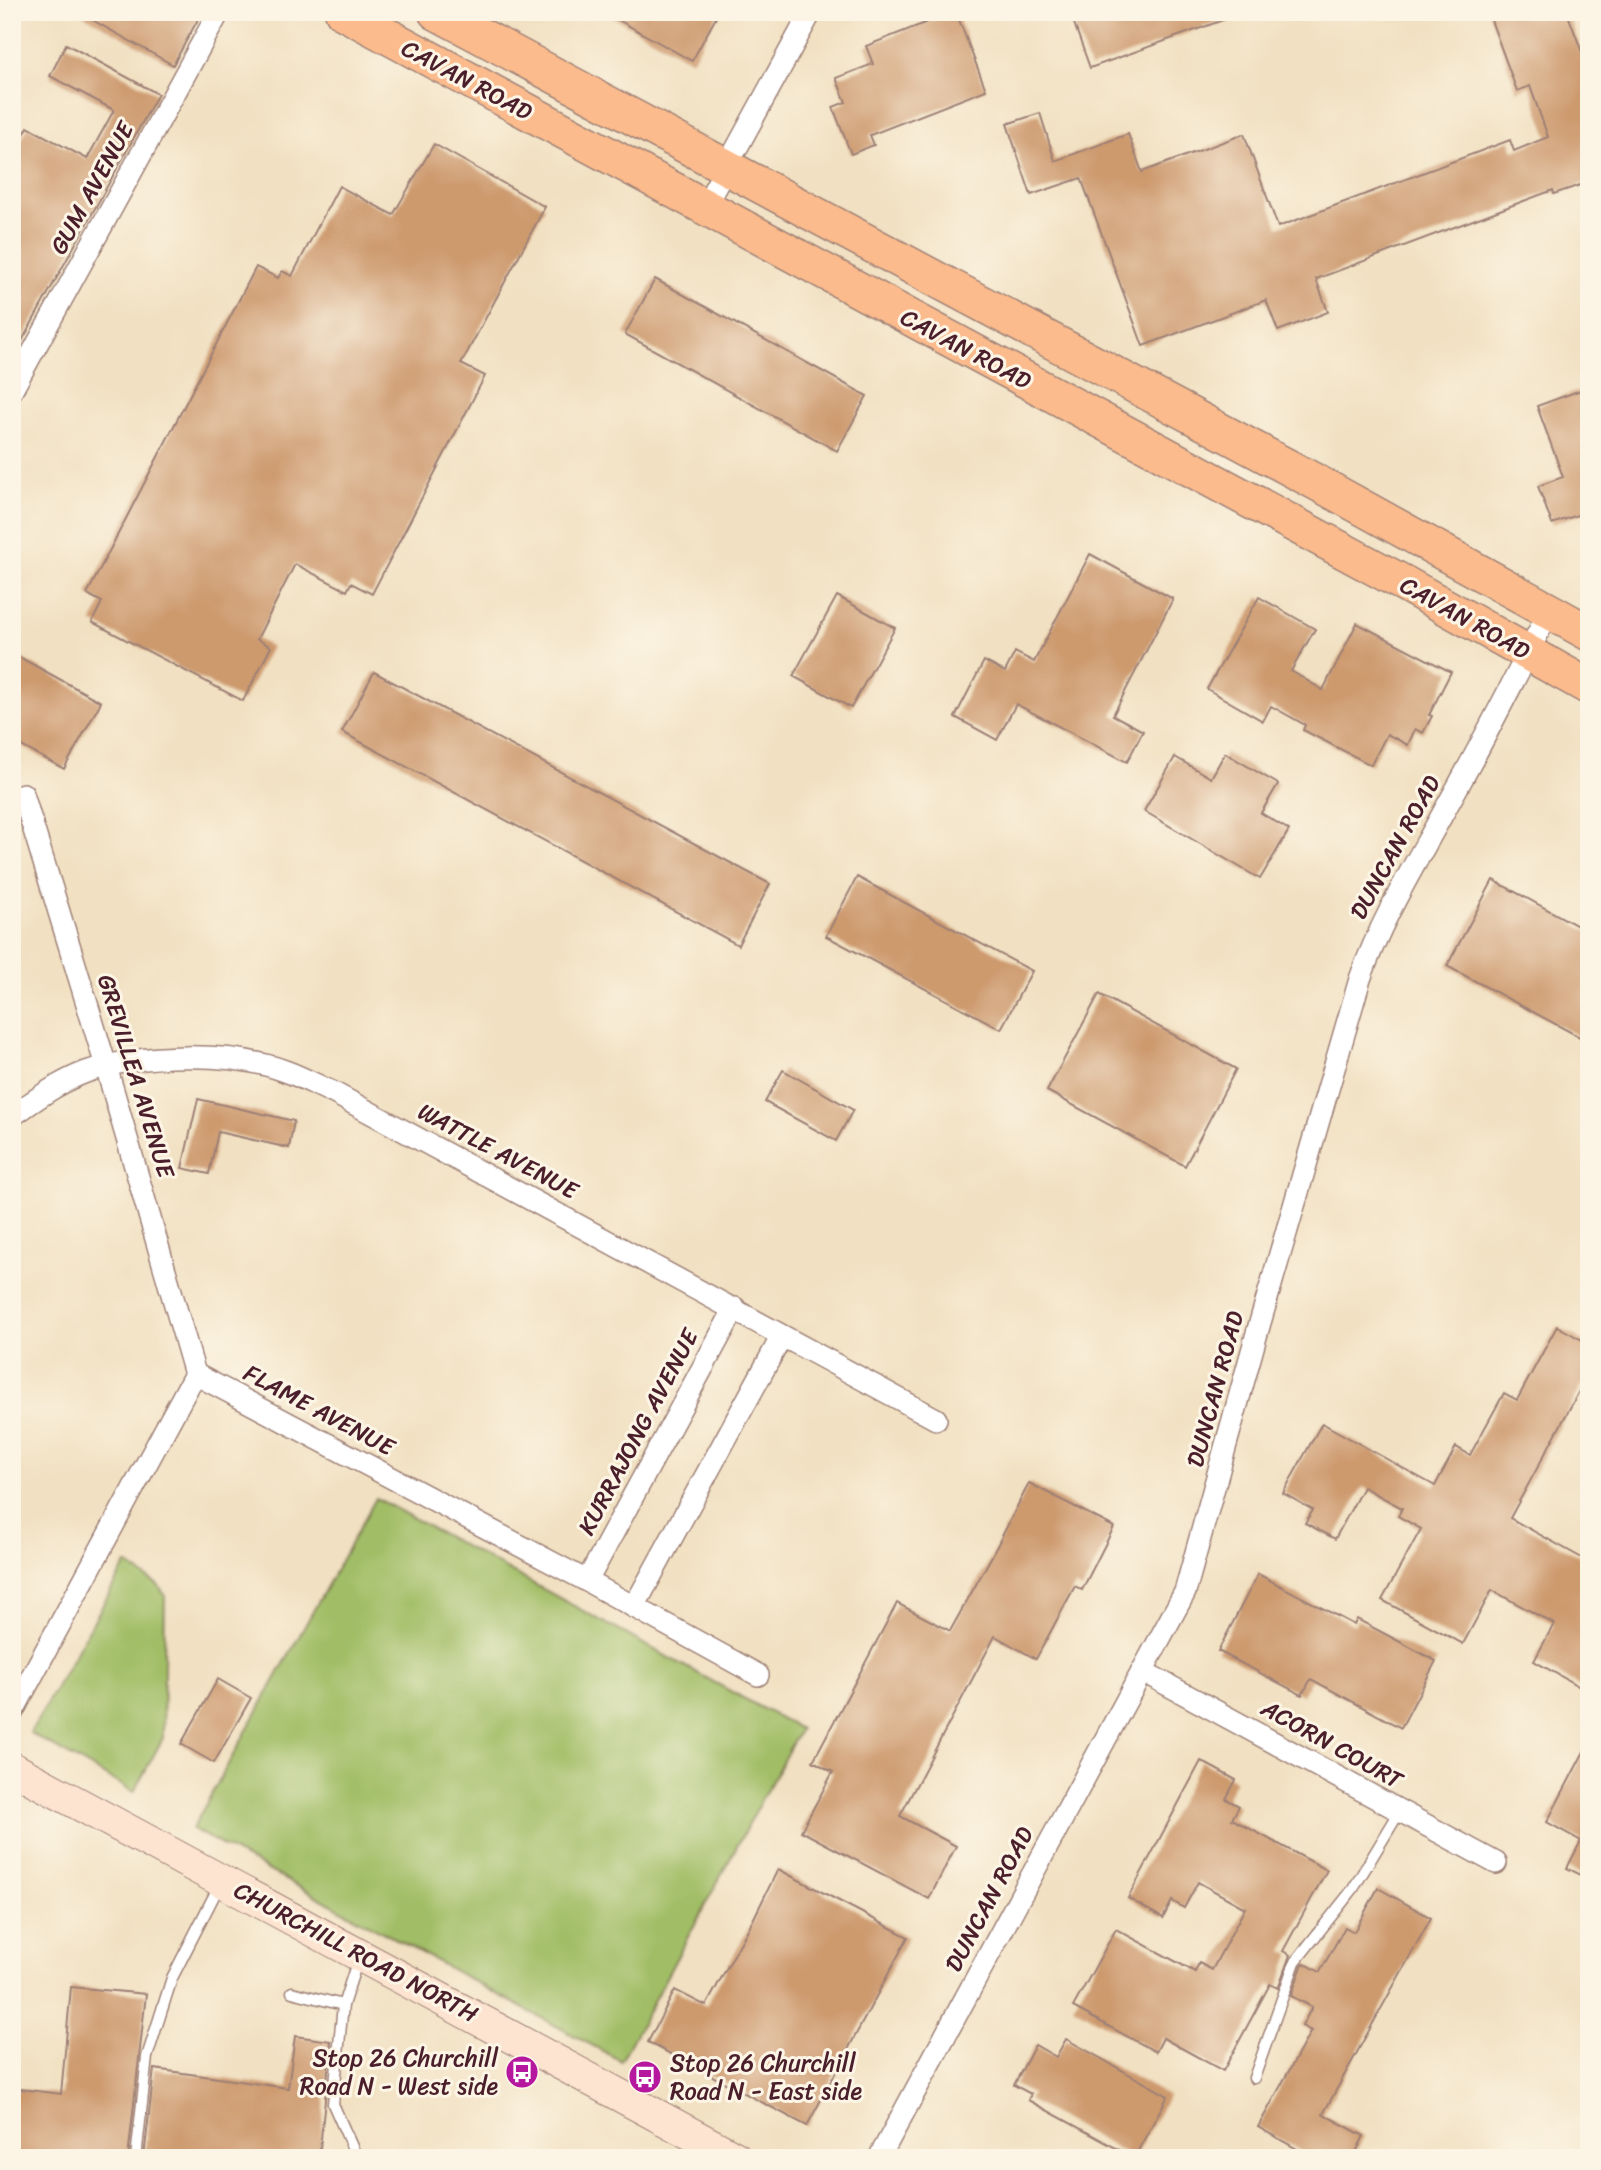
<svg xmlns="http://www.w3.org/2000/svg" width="1601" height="2170" viewBox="0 0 1601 2170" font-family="Sriracha,sans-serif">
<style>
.green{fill:#a1be66;stroke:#766e48;stroke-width:2}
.building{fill:#cd9a6e}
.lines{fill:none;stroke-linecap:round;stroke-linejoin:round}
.lane-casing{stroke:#9e8076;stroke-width:13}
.street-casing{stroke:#9e8076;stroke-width:24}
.secondary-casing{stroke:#9e8076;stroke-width:34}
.primary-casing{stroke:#9e8076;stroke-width:38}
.lane{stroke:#fff;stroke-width:10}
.street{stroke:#fff;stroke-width:21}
.secondary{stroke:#fde4d1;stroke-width:32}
.primary{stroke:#fbbb8c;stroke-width:35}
.labels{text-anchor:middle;stroke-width:6;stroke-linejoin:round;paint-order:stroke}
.street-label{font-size:24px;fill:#4a1f2b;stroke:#fcf5e5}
.poi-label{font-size:24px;fill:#4a1f2b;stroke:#fcf5e5;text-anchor:end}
</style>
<rect width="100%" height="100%" fill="#fcf5e5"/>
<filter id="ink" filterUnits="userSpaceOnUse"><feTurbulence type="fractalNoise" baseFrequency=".0143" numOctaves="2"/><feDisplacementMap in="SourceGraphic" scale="14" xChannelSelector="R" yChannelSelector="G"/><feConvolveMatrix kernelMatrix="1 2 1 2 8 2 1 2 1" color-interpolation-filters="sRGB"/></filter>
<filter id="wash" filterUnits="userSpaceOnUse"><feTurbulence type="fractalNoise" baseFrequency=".00686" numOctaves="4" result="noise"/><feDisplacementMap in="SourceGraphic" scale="28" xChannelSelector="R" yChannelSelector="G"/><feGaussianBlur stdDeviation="1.57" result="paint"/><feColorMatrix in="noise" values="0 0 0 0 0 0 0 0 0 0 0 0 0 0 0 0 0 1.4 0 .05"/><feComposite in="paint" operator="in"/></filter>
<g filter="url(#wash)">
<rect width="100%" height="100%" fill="#f1e0c1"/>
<g class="green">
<path d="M 376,1498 L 800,1729 L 621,2061 L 192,1829 Z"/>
<path d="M 126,1564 L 158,1585 L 165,1595 L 163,1738 L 134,1792 L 30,1733 Z"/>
</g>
<g id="blocks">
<g class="building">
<path d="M 78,12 L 202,12 L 173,65 Z"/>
<path d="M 604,12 L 719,12 L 692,61 Z"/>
<path d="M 953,12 L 956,12 L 986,90 L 870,135 L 874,145 L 851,154 L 833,107 L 846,102 L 836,78 L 873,64 L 866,46 Z"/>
<path d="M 1070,12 L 1239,12 L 1240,14 L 1090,68 Z"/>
<path d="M 1488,12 L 1567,12 L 1589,71 L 1589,182 L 1554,194 L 1553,190 L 1316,279 L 1328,312 L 1278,331 L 1266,300 L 1143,346 L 1081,178 L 1031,195 L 1007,124 L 1040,113 L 1055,161 L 1128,134 L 1142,172 L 1244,134 L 1278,227 L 1510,140 L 1514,151 L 1548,137 L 1530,86 L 1517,91 Z"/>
<path d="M 66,44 L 158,94 L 12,359 L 12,156 L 28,127 L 87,159 L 114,110 L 50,76 Z"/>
<path d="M 434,144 L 545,207 L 461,364 L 485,376 L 372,594 L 351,583 L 347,591 L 295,564 L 257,639 L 271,647 L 243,701 L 92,622 L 102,602 L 87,594 L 256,267 L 278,278 L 282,271 L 292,276 L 339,186 L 393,215 Z"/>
<path d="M 655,279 L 867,396 L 837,451 L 625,334 Z"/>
<path d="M 1589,387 L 1589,511 L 1552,524 L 1538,486 L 1563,477 L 1537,406 Z"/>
<path d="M 1090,554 L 1173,599 L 1113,715 L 1143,731 L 1127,762 L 1016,704 L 997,740 L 955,717 L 984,661 L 1005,672 L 1015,652 L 1034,662 Z"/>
<path d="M 837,596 L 895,628 L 851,708 L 793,676 Z"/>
<path d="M 1259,597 L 1315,629 L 1291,671 L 1323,690 L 1357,623 L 1451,672 L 1429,715 L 1432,716 L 1423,733 L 1415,729 L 1408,745 L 1387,734 L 1371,765 L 1303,730 L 1305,725 L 1271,706 L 1263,721 L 1207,689 Z"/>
<path d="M 12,653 L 101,702 L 64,769 L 12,741 Z"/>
<path d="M 374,672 L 770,884 L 738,945 L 342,732 Z"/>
<path d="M 1225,753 L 1278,784 L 1261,813 L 1289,830 L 1260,879 L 1144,811 L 1175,757 L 1211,778 Z"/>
<path d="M 857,877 L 1032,971 L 1001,1029 L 826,936 Z"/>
<path d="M 1493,880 L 1589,932 L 1589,1042 L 1447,966 Z"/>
<path d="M 1099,994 L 1236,1069 L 1185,1166 L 1047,1091 Z"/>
<path d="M 783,1070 L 853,1110 L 836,1141 L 765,1102 Z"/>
<path d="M 198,1099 L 294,1121 L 289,1148 L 218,1132 L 209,1174 L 182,1168 Z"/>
<path d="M 1557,1326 L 1589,1344 L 1589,1373 L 1510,1518 L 1589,1562 L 1589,1692 L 1534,1661 L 1554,1624 L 1492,1590 L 1463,1644 L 1382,1600 L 1421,1529 L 1398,1516 L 1402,1508 L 1363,1487 L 1335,1539 L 1305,1523 L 1313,1510 L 1283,1493 L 1322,1423 L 1435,1486 L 1456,1447 L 1470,1455 L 1504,1393 L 1517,1400 Z"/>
<path d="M 1029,1483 L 1114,1527 L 1082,1590 L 1075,1586 L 1036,1659 L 995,1636 L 900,1816 L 956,1846 L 929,1899 L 801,1831 L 833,1772 L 813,1761 L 897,1603 L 950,1631 L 993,1554 Z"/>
<path d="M 1258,1574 L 1354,1625 L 1357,1619 L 1436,1661 L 1401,1728 L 1311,1679 L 1302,1695 L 1218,1651 Z"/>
<path d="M 218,1679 L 251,1698 L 214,1763 L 181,1744 Z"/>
<path d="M 1589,1742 L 1589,1879 L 1567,1868 L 1581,1841 L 1547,1822 Z"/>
<path d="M 1201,1761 L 1236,1780 L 1226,1799 L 1239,1806 L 1232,1819 L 1327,1870 L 1283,1951 L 1290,1955 L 1278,1988 L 1270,1984 L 1223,2071 L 1163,2038 L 1156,2052 L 1073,2007 L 1116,1929 L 1195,1972 L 1199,1963 L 1212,1970 L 1245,1908 L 1198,1882 L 1184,1908 L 1172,1901 L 1163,1918 L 1128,1898 Z"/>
<path d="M 778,1869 L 908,1937 L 807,2126 L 648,2042 L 675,1990 L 706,2006 L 752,1922 Z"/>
<path d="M 1378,1888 L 1431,1918 L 1323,2114 L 1364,2136 L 1353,2158 L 1313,2158 L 1258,2127 L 1311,2031 L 1302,2026 L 1312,2007 L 1291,1996 L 1302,1966 L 1304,1963 L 1320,1972 L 1345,1927 L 1354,1932 Z"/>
<path d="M 71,1987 L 146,1994 L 128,2158 L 12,2158 L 12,2088 L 61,2094 Z"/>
<path d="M 295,2036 L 331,2041 L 319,2158 L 144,2158 L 154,2069 L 288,2088 Z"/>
<path d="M 1066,2039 L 1168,2096 L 1134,2158 L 1028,2100 L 1031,2094 L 1014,2085 L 1035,2045 L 1056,2057 Z"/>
</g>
</g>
</g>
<g filter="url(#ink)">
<use href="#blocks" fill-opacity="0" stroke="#9e8076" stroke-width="2"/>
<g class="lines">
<defs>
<g id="lane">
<path d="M 292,1992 L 343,2005"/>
<path d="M 1254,2078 L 1295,1962 L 1353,1889 L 1400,1811"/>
<path d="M 136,2158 L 147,2057 L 172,1978 L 221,1882"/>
<path d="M 357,2158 L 333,2104 L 343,2005 L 358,1959"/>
</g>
<g id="street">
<path d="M 704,208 L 811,12"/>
<path d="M 12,390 L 219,12"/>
<path d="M 23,794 L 106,1066 L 195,1374"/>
<path d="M 12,1116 C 35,1100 59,1082 86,1072 C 139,1053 232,1051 285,1071 C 302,1077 318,1086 334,1093 L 936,1419"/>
<path d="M 587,1581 L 735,1308"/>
<path d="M 634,1607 L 782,1336"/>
<path d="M 1142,1671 L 1496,1863"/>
<path d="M 12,1713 L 195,1374 L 587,1581 L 758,1675"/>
<path d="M 879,2158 L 1185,1592 L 1257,1333 L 1360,979 C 1382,917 1416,863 1447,806 C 1483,742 1516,677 1549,611"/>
</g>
<path id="secondary" d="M 12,1768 L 736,2158"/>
<g id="primary">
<path d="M 343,12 L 1405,584 L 1589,687"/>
<path d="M 436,12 L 1327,488 L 1589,633"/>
</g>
</defs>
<use href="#lane" class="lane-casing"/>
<use href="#street" class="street-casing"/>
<use href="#secondary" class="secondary-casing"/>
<use href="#primary" class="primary-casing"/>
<use href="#lane" class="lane"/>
<use href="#street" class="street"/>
<use href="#secondary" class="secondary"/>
<use href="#primary" class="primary"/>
</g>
</g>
<defs>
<symbol id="bus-disc" viewBox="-11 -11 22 22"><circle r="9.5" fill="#b5179e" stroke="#fcf5e5"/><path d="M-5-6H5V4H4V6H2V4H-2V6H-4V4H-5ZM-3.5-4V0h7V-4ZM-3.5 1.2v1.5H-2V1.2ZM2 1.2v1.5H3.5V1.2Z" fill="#fff"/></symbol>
</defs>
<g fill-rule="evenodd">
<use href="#bus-disc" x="503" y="2053" width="38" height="38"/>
<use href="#bus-disc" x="626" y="2058" width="38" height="38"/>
</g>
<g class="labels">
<g class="street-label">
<text transform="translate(467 80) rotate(28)" y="8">CAVAN ROAD</text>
<text transform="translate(92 188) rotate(-61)" y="8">GUM AVENUE</text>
<text transform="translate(966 349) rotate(28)" y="8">CAVAN ROAD</text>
<text transform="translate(1465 618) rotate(29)" y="8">CAVAN ROAD</text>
<text transform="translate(1395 847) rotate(-61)" y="8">DUNCAN ROAD</text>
<text transform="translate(136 1076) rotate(73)" y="8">GREVILLEA AVENUE</text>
<text transform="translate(498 1151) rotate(28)" y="8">WATTLE AVENUE</text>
<text transform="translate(1215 1389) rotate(-75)" y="8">DUNCAN ROAD</text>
<text transform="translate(319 1410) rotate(28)" y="8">FLAME AVENUE</text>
<text transform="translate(638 1432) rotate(-62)" y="8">KURRAJONG AVENUE</text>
<text transform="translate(1332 1744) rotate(29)" y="8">ACORN COURT</text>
<text transform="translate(989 1899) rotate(-62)" y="8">DUNCAN ROAD</text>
<text transform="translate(356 1952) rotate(28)" y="8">CHURCHILL ROAD NORTH</text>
</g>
<g class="poi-label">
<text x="498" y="2066">Stop 26 Churchill<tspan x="498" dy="28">Road N - West side</tspan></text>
<text x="670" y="2071" text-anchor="start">Stop 26 Churchill<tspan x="670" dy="28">Road N - East side</tspan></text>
</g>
</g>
<rect width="1601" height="2170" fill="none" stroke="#fcf5e5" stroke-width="42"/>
</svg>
